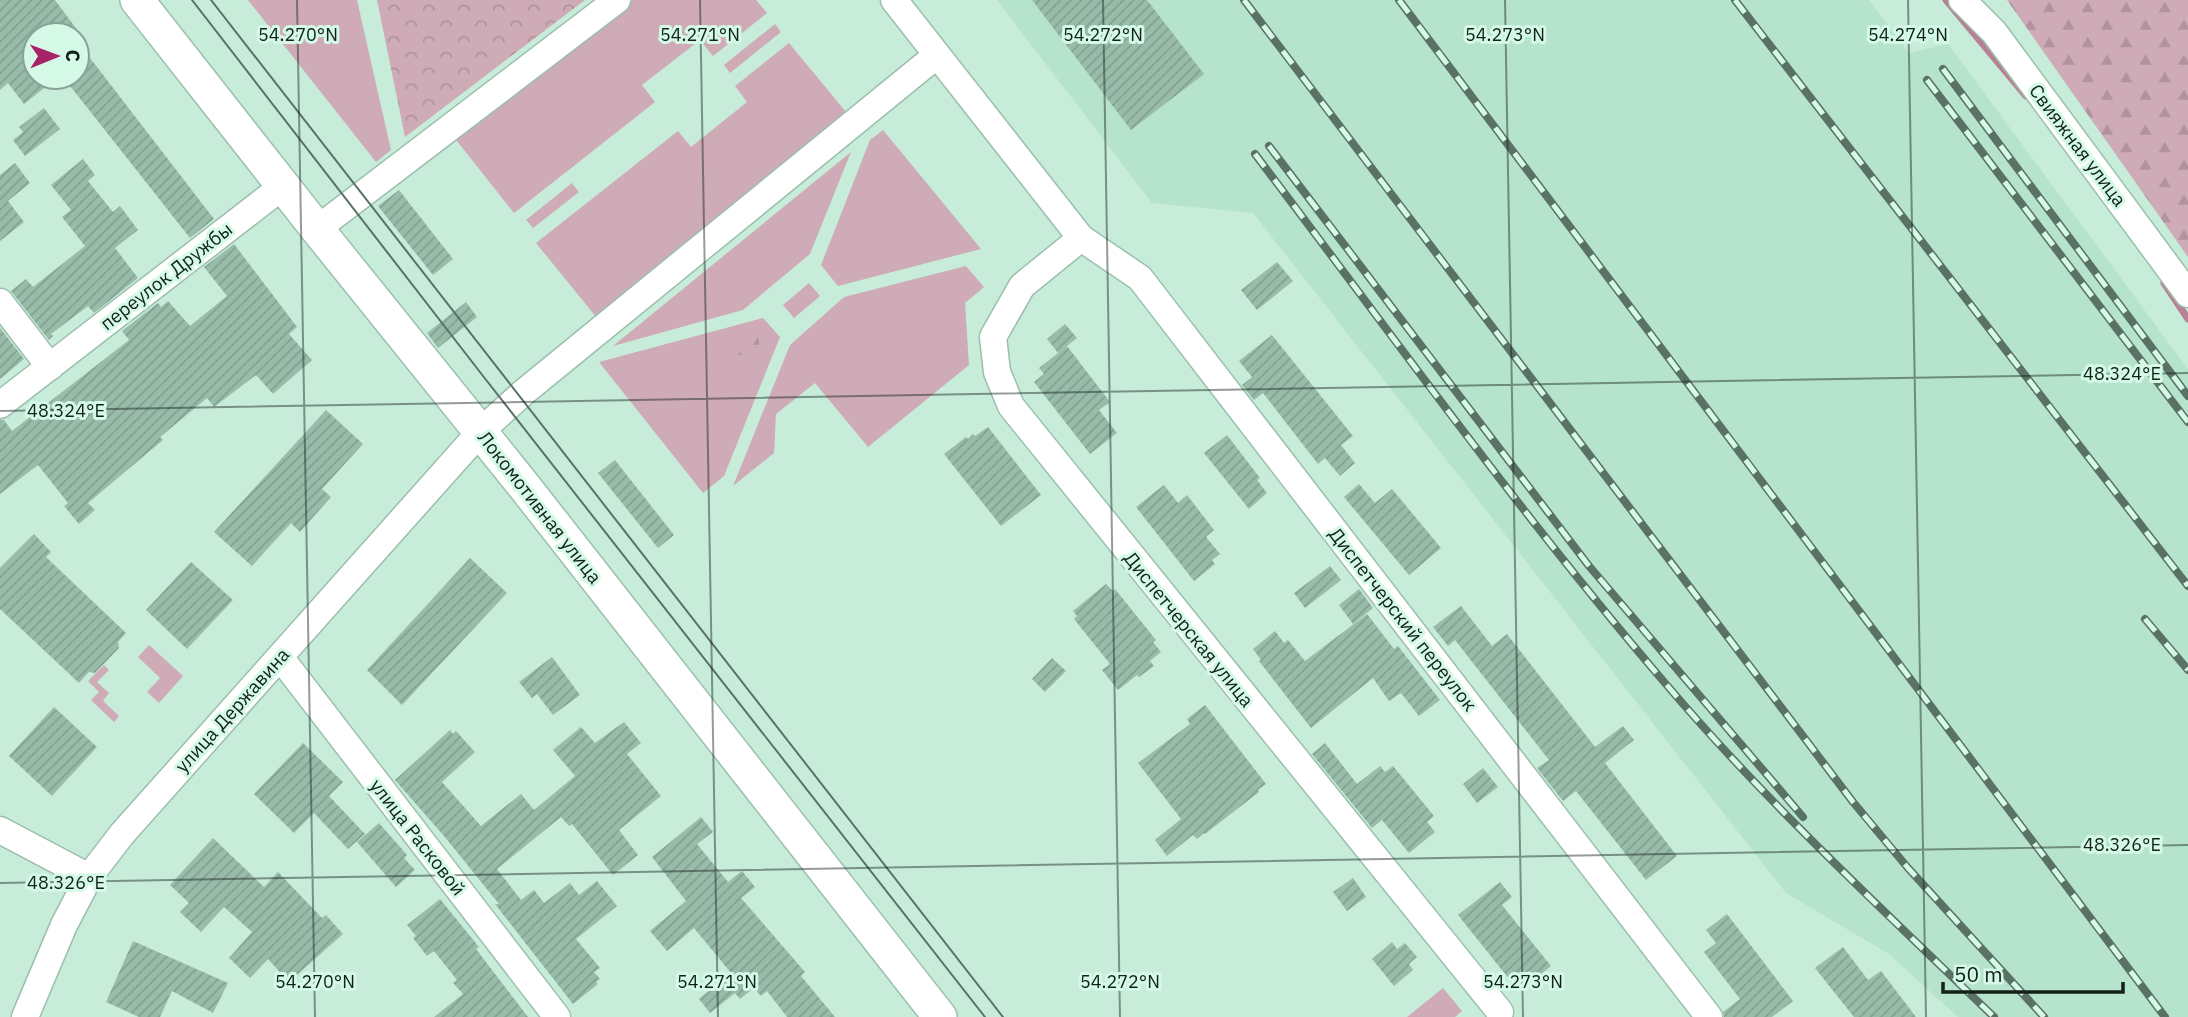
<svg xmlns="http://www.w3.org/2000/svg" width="2188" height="1017" viewBox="0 0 2188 1017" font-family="'IBM Plex Sans',sans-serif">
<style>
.built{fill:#b6e3cc}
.green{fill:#cfaab7}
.forest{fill:url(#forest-firs)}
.park{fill:url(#park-crowns)}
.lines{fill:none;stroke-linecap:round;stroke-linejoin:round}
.stream{stroke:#b98095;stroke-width:7}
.building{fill:url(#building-hatch)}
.minor-casing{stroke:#9bbfac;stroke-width:29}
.major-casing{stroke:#9bbfac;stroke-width:36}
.minor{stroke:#fff;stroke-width:26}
.major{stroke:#fff;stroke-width:33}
.tram{stroke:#5a7166;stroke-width:2}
.rail-casing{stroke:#5a7166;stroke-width:8}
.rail{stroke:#d4fae7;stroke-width:5;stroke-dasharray:16;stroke-linecap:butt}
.ticks{fill:none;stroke:#13211a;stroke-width:2;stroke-opacity:0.45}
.labels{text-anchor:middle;stroke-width:6;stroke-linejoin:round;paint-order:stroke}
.street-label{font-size:19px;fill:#13211a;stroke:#d4fae7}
.ticks-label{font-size:18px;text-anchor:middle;fill:#13211a;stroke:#d4fae7;stroke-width:6;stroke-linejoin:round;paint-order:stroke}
</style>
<defs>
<pattern id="forest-firs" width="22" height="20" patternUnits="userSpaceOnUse" patternTransform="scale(1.75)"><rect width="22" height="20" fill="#cfaab7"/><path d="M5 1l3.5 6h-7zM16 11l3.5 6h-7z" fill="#b1929d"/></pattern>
<pattern id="park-crowns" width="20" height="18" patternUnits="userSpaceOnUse" patternTransform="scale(1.75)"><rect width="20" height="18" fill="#cfaab7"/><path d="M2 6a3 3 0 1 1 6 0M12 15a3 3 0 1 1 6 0" fill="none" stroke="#b1929d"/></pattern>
<pattern id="building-hatch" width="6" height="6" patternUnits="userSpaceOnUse" patternTransform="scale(1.75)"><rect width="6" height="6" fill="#98bca9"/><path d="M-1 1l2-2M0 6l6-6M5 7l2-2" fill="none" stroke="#82a191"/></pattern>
</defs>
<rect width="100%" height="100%" fill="#c7edda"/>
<path class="built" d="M 997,0 L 1869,0 L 1909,53 L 1948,44 L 2188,369 L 2188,1017 L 1958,1017 L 1889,954 L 1786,893 L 1253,213 L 1152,203 Z"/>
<g class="green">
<path d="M 248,0 L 357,0 L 391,150 L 376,162 Z"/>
<path d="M 633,0 L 756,0 L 767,13 L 713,56 L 700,40 L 642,85 L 655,102 L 514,213 L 453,136 Z"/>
<path d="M 775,24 L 781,32 L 730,73 L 724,65 Z"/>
<path d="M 789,43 L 846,112 L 597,318 L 536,243 L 678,131 L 691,147 L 747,102 L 735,86 Z"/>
<path d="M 883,130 L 981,249 L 838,286 L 821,265 L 870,140 Z"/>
<path d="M 851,152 L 810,254 L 743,310 L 613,346 Z"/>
<path d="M 572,183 L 579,192 L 533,228 L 526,220 Z"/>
<path d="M 966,266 L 984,287 L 965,303 L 969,365 L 868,447 L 815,383 L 776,414 L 774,453 L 733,486 L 790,345 L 844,297 Z"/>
<path d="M 809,283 L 820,296 L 794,318 L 783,305 Z"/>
<path d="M 763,318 L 780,337 L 724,476 L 703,493 L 599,362 Z"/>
<path d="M 149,645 L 183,676 L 159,703 L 147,692 L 160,678 L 138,657 Z"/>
<path d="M 104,665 L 109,670 L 97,682 L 109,693 L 103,701 L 119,716 L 114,722 L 91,700 L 99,692 L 88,681 Z"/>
<path d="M 1443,988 L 1462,1011 L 1455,1017 L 1407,1017 Z"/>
</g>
<g class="forest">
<path d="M 2007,0 L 2188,0 L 2188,257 Z"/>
<path d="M 741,331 L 749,331 L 758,337 L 760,347 L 752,354 L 735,355 L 726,349 L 727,336 Z"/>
</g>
<path class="park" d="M 377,0 L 585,0 L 405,137 Z"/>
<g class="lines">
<g class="stream">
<path d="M 1946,0 L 2026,96"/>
<path d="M 2164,283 L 2188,319"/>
</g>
</g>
<g class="building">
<path d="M 0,0 L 55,0 L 81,35 L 35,35 L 35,77 L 58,77 L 24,104 L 8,83 L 0,90 Z"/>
<path d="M 1032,0 L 1147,0 L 1204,74 L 1131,130 Z"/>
<path d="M 77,41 L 214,219 L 190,238 L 63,77 L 77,77 Z"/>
<path d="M 44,108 L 60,129 L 25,156 L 13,140 L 23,132 L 19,127 Z"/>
<path d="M 83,159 L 95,175 L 88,181 L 113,212 L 120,206 L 138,230 L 115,248 L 138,278 L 94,313 L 88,306 L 51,334 L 53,336 L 49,340 L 11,291 L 26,279 L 33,287 L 85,246 L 62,217 L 71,210 L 51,185 Z"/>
<path d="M 15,163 L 30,183 L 8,201 L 24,222 L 0,241 L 0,175 Z"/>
<path d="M 399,190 L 453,259 L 433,275 L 378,206 Z"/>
<path d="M 234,244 L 297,327 L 289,334 L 312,360 L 273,394 L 256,375 L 214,407 L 207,398 L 160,437 L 163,440 L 88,503 L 95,510 L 79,524 L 64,506 L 68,503 L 38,465 L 0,494 L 0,420 L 4,420 L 12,431 L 129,340 L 122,331 L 158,303 L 161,307 L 168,301 L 190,326 L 227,296 L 204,267 Z"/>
<path d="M 1277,262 L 1293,281 L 1257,310 L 1241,290 Z"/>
<path d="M 466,302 L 477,317 L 438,348 L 427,333 Z"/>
<path d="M 1065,324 L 1077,338 L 1058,353 L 1047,339 Z"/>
<path d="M 0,328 L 24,359 L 0,379 Z"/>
<path d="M 1272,335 L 1353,436 L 1341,445 L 1355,463 L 1340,476 L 1325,458 L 1318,464 L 1263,393 L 1254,400 L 1242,385 L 1252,377 L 1239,361 Z"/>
<path d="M 1067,346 L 1110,402 L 1099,410 L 1117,433 L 1090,454 L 1034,382 L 1044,374 L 1039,368 Z"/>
<path d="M 326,410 L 363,444 L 322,489 L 331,497 L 300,532 L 291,523 L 252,566 L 214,532 Z"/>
<path d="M 988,427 L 1041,495 L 1001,526 L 944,454 L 966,437 L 968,439 L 973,434 L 975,436 Z"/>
<path d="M 1227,435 L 1260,478 L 1257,480 L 1267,493 L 1249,509 L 1204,453 Z"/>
<path d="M 615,460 L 674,535 L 658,548 L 598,473 Z"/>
<path d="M 1359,484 L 1375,503 L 1392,489 L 1441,548 L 1409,575 L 1344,497 Z"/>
<path d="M 1164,485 L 1178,503 L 1187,495 L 1214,530 L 1206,537 L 1220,554 L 1212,560 L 1215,564 L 1194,581 L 1136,507 Z"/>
<path d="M 34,534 L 51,552 L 46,557 L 126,633 L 118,642 L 119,648 L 95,673 L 89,672 L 79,683 L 0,609 L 0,568 Z"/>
<path d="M 470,558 L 507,593 L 402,705 L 367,670 Z"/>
<path d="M 191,562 L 233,600 L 187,649 L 146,610 Z"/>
<path d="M 1330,566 L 1341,580 L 1305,608 L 1294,593 Z"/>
<path d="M 1106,584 L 1113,591 L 1115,589 L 1156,640 L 1153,642 L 1161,652 L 1150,661 L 1154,666 L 1139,677 L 1137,675 L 1118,690 L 1102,670 L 1110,664 L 1074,619 L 1077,616 L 1073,611 Z"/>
<path d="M 1359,589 L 1373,608 L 1353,624 L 1339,605 Z"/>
<path d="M 1461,606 L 1492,646 L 1507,634 L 1595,747 L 1623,726 L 1634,740 L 1605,763 L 1677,856 L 1646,880 L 1576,791 L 1563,801 L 1537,768 L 1549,760 L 1455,640 L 1448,646 L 1433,627 Z"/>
<path d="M 1367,614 L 1394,649 L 1398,646 L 1440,700 L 1419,716 L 1401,693 L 1389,701 L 1373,678 L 1311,728 L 1259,661 L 1261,660 L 1253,649 L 1275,631 L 1284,643 L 1288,640 L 1305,661 Z"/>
<path d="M 552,657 L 580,695 L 553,715 L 537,694 L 532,698 L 519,682 Z"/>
<path d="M 1052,658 L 1066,671 L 1045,692 L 1032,679 Z"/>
<path d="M 1205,705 L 1266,784 L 1258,790 L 1259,792 L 1205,834 L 1204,833 L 1197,839 L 1193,835 L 1167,856 L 1155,840 L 1181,819 L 1138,763 L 1190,724 L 1187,719 Z"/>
<path d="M 54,707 L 97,747 L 52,796 L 9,756 Z"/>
<path d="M 624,722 L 641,743 L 627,754 L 661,796 L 619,830 L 638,855 L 613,875 L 572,824 L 569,826 L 561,817 L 497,869 L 521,900 L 534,890 L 544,903 L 570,883 L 579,895 L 597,881 L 617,906 L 576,939 L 600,968 L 594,972 L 600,979 L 596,982 L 598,984 L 573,1004 L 495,904 L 499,904 L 444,836 L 395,780 L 450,730 L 453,734 L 456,731 L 475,752 L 442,782 L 481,826 L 521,794 L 534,810 L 575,776 L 553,750 L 581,727 L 595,743 Z"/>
<path d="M 303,743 L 343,782 L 329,796 L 365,834 L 348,849 L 314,813 L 294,833 L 254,794 Z"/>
<path d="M 1325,743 L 1357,784 L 1380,766 L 1385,772 L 1393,766 L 1434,816 L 1427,822 L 1435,832 L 1409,853 L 1382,820 L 1372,828 L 1312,754 Z"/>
<path d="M 1483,768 L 1498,787 L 1477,803 L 1463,784 Z"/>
<path d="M 701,817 L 713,832 L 697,844 L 728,882 L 742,871 L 755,887 L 741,898 L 805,972 L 801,976 L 835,1017 L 787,1017 L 767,991 L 761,996 L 754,988 L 740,999 L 735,993 L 710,1013 L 699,999 L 731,973 L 694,928 L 667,951 L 650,931 L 686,901 L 652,857 Z"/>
<path d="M 379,823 L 407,855 L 404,858 L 415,870 L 396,887 L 357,842 Z"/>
<path d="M 213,838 L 264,887 L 278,872 L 322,918 L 326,915 L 343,934 L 289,982 L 268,959 L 250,978 L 229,958 L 252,932 L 224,907 L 201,932 L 180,912 L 189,903 L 170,885 Z"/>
<path d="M 1353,878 L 1366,897 L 1347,911 L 1333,892 Z"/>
<path d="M 1500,882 L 1512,897 L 1502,905 L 1551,966 L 1535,979 L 1529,971 L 1513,984 L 1458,915 Z"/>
<path d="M 440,899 L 479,947 L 476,949 L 528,1017 L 434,1017 L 463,994 L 453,983 L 457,980 L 434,951 L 427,956 L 413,938 L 416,936 L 407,925 Z"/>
<path d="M 1727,914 L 1793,1001 L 1772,1017 L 1724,1017 L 1723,1012 L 1740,999 L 1704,952 L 1716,943 L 1706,930 Z"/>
<path d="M 133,941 L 228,983 L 213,1013 L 172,991 L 160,1017 L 139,1017 L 106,1002 Z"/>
<path d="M 1392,942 L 1397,949 L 1405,943 L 1417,957 L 1409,964 L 1413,970 L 1394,986 L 1372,959 Z"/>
<path d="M 1843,947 L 1868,980 L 1881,971 L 1916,1017 L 1854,1017 L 1815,968 Z"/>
</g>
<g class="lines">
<defs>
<g id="minor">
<path d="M 894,0 L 1081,238 L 1140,278 L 1709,1017"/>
<path d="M 1962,0 L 1994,32 L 2188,294"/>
<path d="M 317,229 L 617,0"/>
<path d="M 1081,238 L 1022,286 L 993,337 L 997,372 L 1011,406 L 1500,1012"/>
<path d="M 0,302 L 50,367"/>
<path d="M 0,405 L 283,186"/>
<path d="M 280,657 L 557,1017"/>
<path d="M 0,830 L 89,877"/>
<path d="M 25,1017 L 64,925 L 89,877 L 122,834 L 481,431 L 524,392 L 937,55"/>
</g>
<path id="major" d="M 137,0 L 317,229 L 524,486 L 940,1017"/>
</defs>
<use href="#minor" class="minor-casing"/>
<use href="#major" class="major-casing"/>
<use href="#minor" class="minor"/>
<use href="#major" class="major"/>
<g class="tram">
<path d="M 192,0 L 483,376 L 985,1017"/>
<path d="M 211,0 L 1003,1017"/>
</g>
<defs>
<g id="rail">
<path d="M 1244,0 L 1853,802 L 1908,868 L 2044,1017"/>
<path d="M 1399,0 L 2165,1017"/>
<path d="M 1735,0 L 2188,586"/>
<path d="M 1943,69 L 2188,396"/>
<path d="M 1927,80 L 2188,422"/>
<path d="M 1269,146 L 1589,566 L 1803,817"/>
<path d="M 1255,154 C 1390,332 1520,514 1665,683 C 1766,802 1882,909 1994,1017"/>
<path d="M 2145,619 L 2188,670"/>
</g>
</defs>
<use href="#rail" class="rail-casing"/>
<use href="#rail" class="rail"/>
</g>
<path class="ticks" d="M 297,0 L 315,1017M 700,0 L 718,1017M 1103,0 L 1120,1017M 1505,0 L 1523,1017M 1908,0 L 1926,1017M 0,411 L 2188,373M 0,883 L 2188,845"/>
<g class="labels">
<g class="street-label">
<text transform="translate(2078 145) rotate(53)" y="7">Свияжная улица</text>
<text transform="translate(166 276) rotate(-38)" y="7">переулок Дружбы</text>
<text transform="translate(540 507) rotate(52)" y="7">Локомотивная улица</text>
<text transform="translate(1403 619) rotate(52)" y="7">Диспетчерский переулок</text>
<text transform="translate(1189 629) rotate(51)" y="7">Диспетчерская улица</text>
<text transform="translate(232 710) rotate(-48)" y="7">улица Державина</text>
<text transform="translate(418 837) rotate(52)" y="7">улица Расковой</text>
</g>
</g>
<g class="ticks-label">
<text x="298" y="41">54.270°N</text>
<text x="700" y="41">54.271°N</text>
<text x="1103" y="41">54.272°N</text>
<text x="1505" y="41">54.273°N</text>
<text x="1908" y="41">54.274°N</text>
<text x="2122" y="380">48.324°E</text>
<text x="66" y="417">48.324°E</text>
<text x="2122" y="851">48.326°E</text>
<text x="66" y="889">48.326°E</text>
<text x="315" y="988">54.270°N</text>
<text x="717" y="988">54.271°N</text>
<text x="1120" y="988">54.272°N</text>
<text x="1523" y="988">54.273°N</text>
</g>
<g transform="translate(56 56) rotate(89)"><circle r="33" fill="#d4fae7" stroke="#87a395" stroke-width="2"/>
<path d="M0-5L12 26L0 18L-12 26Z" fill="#a92167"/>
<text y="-10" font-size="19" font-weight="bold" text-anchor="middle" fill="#13211a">С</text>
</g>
<path d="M1943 982v10h180v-10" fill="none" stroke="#13211a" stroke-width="3.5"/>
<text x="1954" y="982" font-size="21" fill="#13211a" stroke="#d4fae7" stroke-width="5" paint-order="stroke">50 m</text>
</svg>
